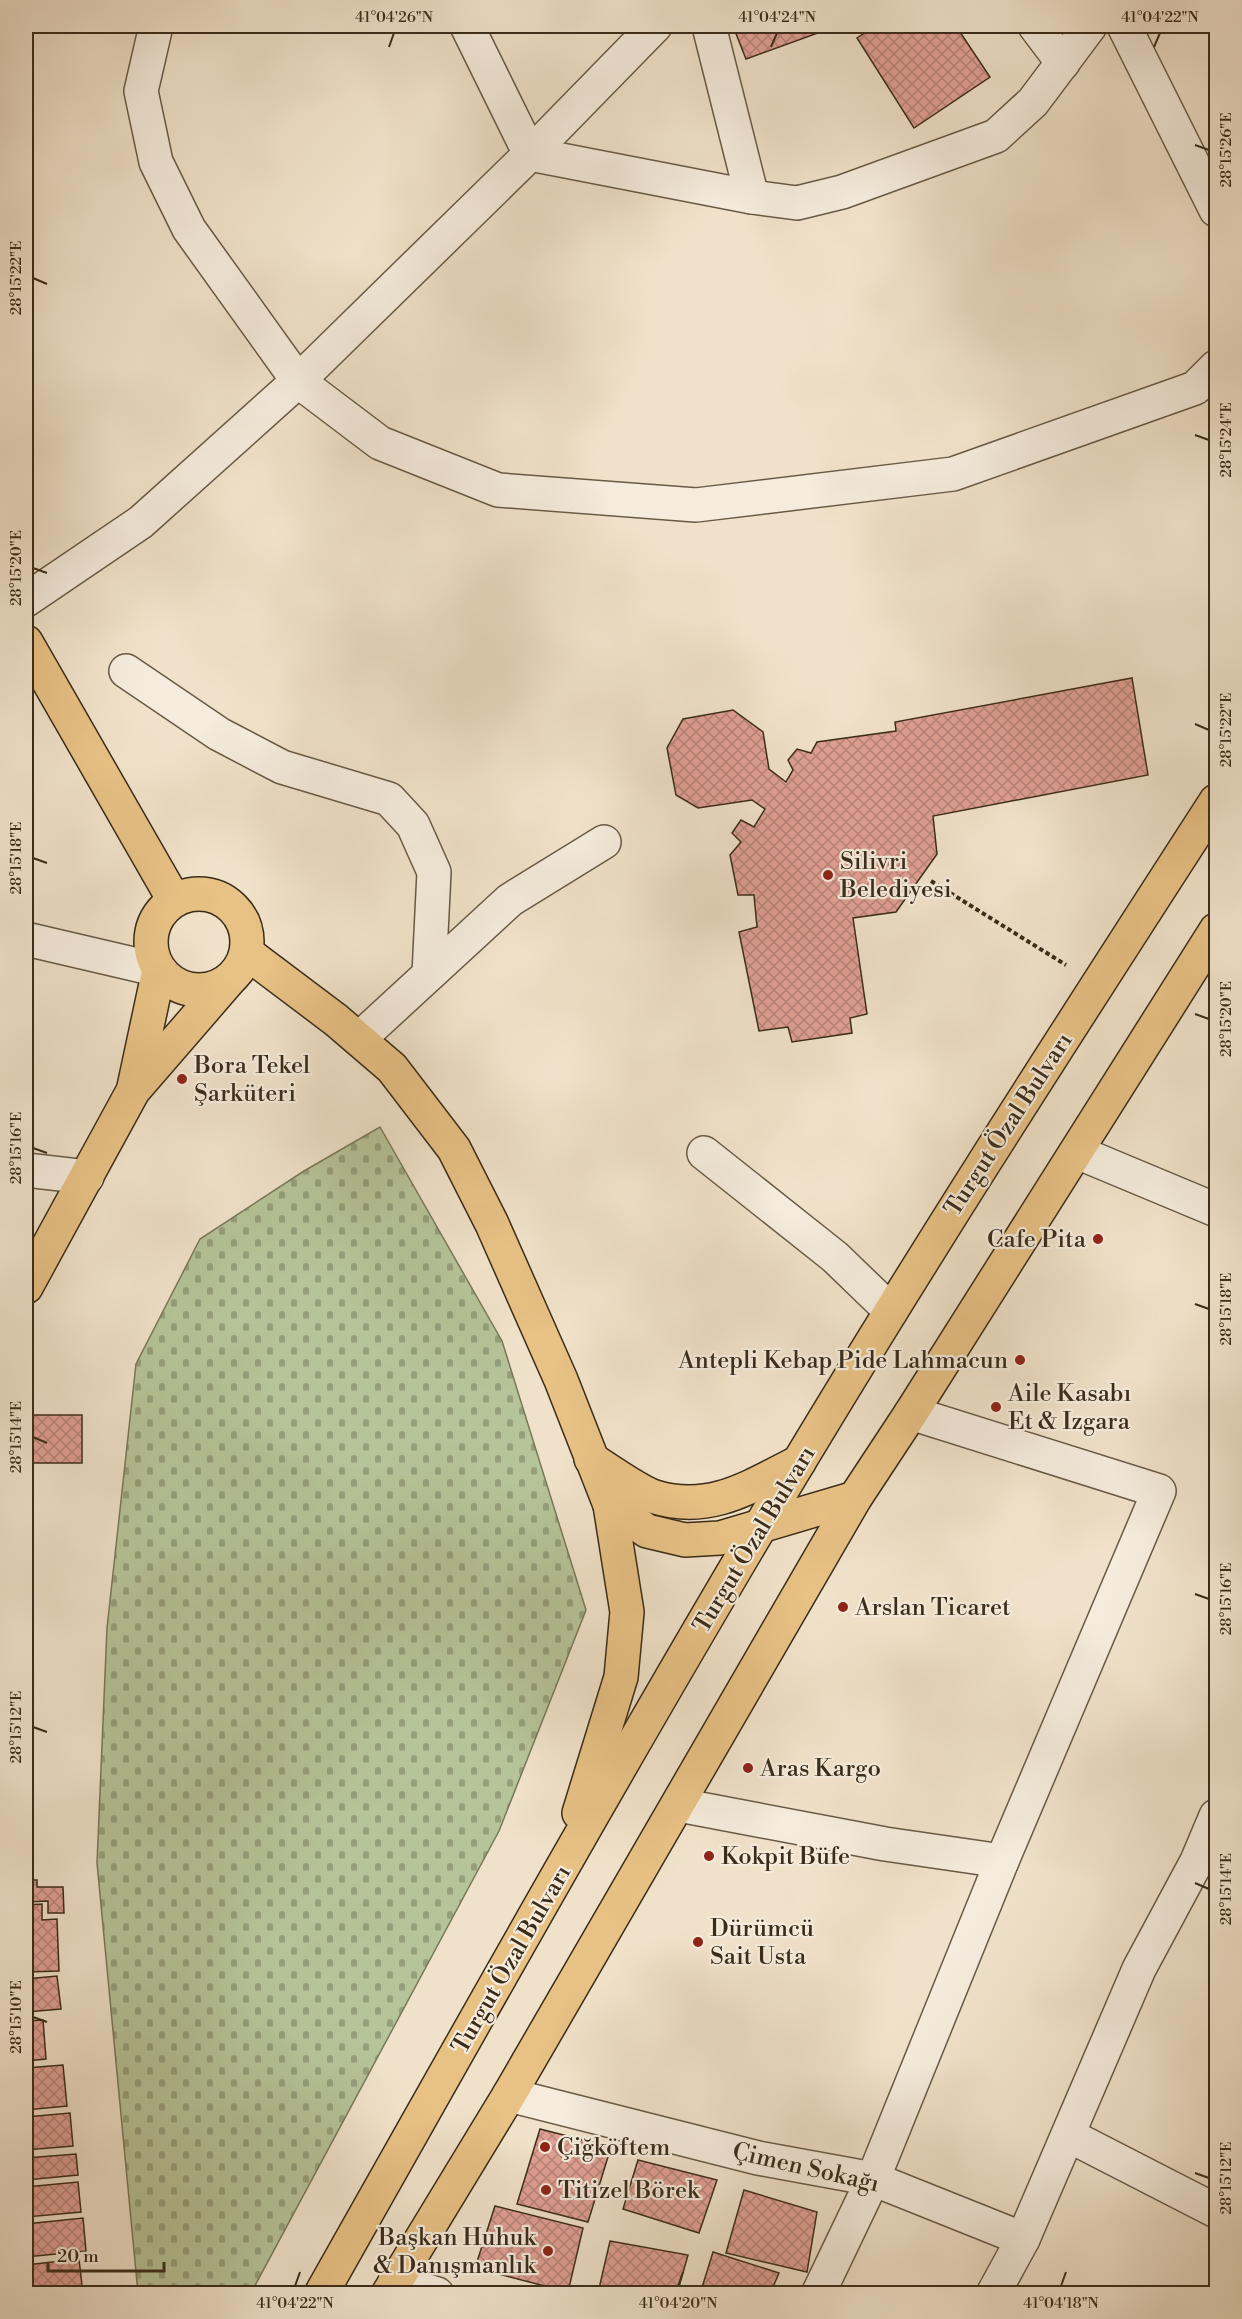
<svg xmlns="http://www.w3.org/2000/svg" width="1242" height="2319" viewBox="0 0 1242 2319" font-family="'Libre Bodoni',serif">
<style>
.cemetery{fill:url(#cemetery-stones);stroke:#787859;stroke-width:1.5}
.building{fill:url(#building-cross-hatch);stroke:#3a2c19;stroke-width:1.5}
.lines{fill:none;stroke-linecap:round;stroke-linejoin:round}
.minor-casing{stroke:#685a45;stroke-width:36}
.major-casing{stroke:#3a2c19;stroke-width:36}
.path{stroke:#3a2c19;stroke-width:4;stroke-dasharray:4.5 3;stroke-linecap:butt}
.minor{stroke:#f5ecdd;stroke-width:33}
.major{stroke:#e8c185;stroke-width:33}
.ticks{fill:none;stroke:#3a2c19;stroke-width:2}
.poi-dot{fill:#8f2418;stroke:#f5ecdd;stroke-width:2}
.labels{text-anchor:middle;stroke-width:4.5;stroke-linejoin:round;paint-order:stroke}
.poi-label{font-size:24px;fill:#3a2c19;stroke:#f5ecdd;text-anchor:start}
.street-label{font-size:24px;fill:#3a2c19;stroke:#f5ecdd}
.neatline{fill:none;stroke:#3a2c19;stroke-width:2}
.ticks-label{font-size:15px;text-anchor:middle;fill:#3a2c19}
</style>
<defs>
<pattern id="cemetery-stones" width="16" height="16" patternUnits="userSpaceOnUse" patternTransform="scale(1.5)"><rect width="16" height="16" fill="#b6c499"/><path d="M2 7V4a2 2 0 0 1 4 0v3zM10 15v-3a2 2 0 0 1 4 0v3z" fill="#959f7c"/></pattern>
<pattern id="building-cross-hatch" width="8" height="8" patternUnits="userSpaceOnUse" patternTransform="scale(1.5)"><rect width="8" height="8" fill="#e1a095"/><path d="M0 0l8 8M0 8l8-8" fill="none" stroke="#b78379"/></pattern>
</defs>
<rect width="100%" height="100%" fill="#f0e2ca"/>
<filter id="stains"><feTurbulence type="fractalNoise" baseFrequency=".00333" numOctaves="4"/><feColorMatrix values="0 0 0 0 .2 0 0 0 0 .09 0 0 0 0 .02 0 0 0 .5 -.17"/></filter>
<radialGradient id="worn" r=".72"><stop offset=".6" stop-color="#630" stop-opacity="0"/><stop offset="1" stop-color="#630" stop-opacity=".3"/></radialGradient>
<path class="cemetery" d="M 380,1127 L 502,1341 L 586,1610 L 499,1831 L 251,2293 L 138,2293 L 97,1863 L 107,1628 L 136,1364 L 200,1239 L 304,1171 Z"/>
<g class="building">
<path d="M 733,26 L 837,26 L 746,59 Z"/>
<path d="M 875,26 L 956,26 L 990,77 L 914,128 L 857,38 Z"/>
<path d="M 1132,678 L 1148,775 L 933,816 L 937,854 L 896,912 L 853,918 L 867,1014 L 850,1018 L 852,1033 L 792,1042 L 788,1027 L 759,1031 L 739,932 L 757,927 L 754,895 L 738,895 L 730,855 L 741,842 L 732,833 L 741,820 L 754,827 L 765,809 L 752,800 L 698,808 L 676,795 L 667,748 L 683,719 L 733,710 L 763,732 L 769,769 L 786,782 L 793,770 L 788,760 L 797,749 L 811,753 L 817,742 L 896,731 L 895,722 Z"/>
<rect x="26" y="1415" width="56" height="48"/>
<path d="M 26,1880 L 37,1880 L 37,1887 L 63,1887 L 64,1913 L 48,1913 L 48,1901 L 26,1902 Z"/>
<path d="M 42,1904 L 42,1920 L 57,1919 L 59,1971 L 26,1972 L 26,1905 Z"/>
<path d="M 57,1976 L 61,2009 L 26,2012 L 26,1979 Z"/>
<path d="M 43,2020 L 46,2059 L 26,2061 L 26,2021 Z"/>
<path d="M 63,2065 L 67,2106 L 26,2110 L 26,2068 Z"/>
<path d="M 70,2113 L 73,2146 L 26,2150 L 26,2117 Z"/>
<path d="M 540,2129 L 611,2147 L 588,2222 L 517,2204 Z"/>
<path d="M 76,2154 L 78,2175 L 26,2180 L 26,2158 Z"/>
<path d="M 638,2160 L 717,2180 L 699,2233 L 623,2209 Z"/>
<path d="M 78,2182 L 81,2212 L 26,2217 L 26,2187 Z"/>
<path d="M 744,2190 L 817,2212 L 807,2272 L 726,2253 Z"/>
<path d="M 495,2206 L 583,2228 L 568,2292 L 475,2268 Z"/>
<path d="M 83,2218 L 86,2251 L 26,2257 L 26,2224 Z"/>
<path d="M 610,2241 L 688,2255 L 677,2294 L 598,2293 Z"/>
<path d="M 713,2252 L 779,2273 L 770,2294 L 700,2294 Z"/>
<path d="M 79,2259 L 83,2294 L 26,2294 L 26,2265 Z"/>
</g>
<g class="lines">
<defs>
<g id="minor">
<path d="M 156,26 L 141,91 L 156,162 L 189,229 L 298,381 L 380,443 L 498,490 L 696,505 L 953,474 L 1195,388 L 1216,367"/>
<path d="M 467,26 L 530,154 L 752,197 L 797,203 L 842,192 L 996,136 L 1033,102 L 1090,26"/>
<path d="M 709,26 L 752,197"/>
<path d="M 1035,26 L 1063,63"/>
<path d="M 1124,26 L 1216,210"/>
<path d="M 26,600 L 141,522 L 298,381 L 530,154 L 655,26"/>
<path d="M 126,671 L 219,734 L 282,767 L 389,799 L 413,825 L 434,872 L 429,974"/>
<path d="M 26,939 L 159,970"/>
<path d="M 359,1039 L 510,900 L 604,842"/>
<path d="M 1077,1152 L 1216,1210"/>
<path d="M 704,1153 L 835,1257 L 891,1311"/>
<path d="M 26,1170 L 87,1177"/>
<path d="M 679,1805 L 885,1844 L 1002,1861"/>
<path d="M 509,2095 L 758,2158 L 873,2179 L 1023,2239 L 1139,1969 L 1197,1861 L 1216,1816"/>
<path d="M 1068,2135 L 1216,2211"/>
<path d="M 395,2281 L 437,2294"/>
<path d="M 818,2294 L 873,2179 L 1002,1861 L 1159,1491 L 911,1413"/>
<path d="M 993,2294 L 1023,2239"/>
</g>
<g id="major">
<path d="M 26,642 L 174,900"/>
<circle cx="199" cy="942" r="48"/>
<path d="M 247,953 L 336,1020 L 392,1068 L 454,1149 L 492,1224 L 561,1380 L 610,1505 L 647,1531 L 685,1540 L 720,1538 L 855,1498"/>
<path d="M 134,1087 L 159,970"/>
<path d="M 26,1287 L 133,1091 L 229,980"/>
<path d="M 591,1459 C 607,1469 639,1492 655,1497 C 711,1514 751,1486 799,1462"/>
<path d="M 579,1813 L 621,1677 L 627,1612 L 610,1505"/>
<path d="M 321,2294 C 466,2037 610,1780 760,1527 C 906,1281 1061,1041 1216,801"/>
<path d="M 388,2294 L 509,2095 L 855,1498 L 911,1413 L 1216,930"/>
</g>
</defs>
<use href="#minor" class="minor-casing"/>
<use href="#major" class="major-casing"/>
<path class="path" d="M 931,881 L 1066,965"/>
<use href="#minor" class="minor"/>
<use href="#major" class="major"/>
</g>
<path class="ticks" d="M 389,47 L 394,33M 771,47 L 777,33M 1154,47 L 1160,33M 1195,145 L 1209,150M 33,278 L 47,284M 1195,435 L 1209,440M 33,568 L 47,573M 1195,724 L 1209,730M 33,858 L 47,863M 1195,1014 L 1209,1019M 33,1148 L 47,1153M 1195,1304 L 1209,1309M 33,1437 L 47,1443M 1195,1594 L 1209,1599M 33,1727 L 47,1732M 1195,1883 L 1209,1889M 33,2017 L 47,2022M 1195,2173 L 1209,2178M 295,2286 L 300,2272M 678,2286 L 683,2272M 1061,2286 L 1066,2272"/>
<g class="poi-dot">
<circle cx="828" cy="875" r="6"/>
<circle cx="182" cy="1079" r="6"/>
<circle cx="1098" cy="1239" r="6"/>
<circle cx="1020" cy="1360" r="6"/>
<circle cx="996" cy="1407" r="6"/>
<circle cx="843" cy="1607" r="6"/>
<circle cx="748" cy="1768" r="6"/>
<circle cx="709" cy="1856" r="6"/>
<circle cx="698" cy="1942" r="6"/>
<circle cx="545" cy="2147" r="6"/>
<circle cx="546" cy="2190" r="6"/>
<circle cx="548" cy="2251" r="6"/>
</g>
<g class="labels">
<g class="poi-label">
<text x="840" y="869">Silivri<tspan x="840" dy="28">Belediyesi</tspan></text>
<text x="194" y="1073">Bora Tekel<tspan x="194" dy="28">Şarküteri</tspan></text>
<text x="1086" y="1247" text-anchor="end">Cafe Pita</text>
<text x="1008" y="1368" text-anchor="end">Antepli Kebap Pide Lahmacun</text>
<text x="1008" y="1401">Aile Kasabı<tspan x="1008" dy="28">Et &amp; Izgara</tspan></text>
<text x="855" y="1615">Arslan Ticaret</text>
<text x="760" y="1776">Aras Kargo</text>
<text x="721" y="1864">Kokpit Büfe</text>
<text x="710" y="1936">Dürümcü<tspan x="710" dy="28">Sait Usta</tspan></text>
<text x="557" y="2155">Çiğköftem</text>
<text x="558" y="2198">Titizel Börek</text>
<text x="536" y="2245" text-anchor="end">Başkan Huhuk<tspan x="536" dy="28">&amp; Danışmanlık</tspan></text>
</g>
<g class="street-label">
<text transform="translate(1008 1124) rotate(-57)" y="8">Turgut Özal Bulvarı</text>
<text transform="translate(754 1539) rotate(-59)" y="8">Turgut Özal Bulvarı</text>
<text transform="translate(511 1959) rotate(-60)" y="8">Turgut Özal Bulvarı</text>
<text transform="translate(806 2167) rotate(13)" y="8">Çimen Sokağı</text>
</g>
</g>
<rect width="1242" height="2319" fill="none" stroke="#f0e2ca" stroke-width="66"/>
<path d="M48 2262v9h116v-9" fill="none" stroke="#3a2c19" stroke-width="3"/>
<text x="57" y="2262" font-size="18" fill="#3a2c19" stroke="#f5ecdd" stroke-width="4.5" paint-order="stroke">20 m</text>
<rect x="33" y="33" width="1176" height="2253" class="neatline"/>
<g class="ticks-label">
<text x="394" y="22">41°04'26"N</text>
<text x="777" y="22">41°04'24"N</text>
<text x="1160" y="22">41°04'22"N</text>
<text transform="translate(1226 150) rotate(-90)" y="5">28°15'26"E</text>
<text transform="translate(16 278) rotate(-90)" y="5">28°15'22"E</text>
<text transform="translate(1226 440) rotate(-90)" y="5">28°15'24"E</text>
<text transform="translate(16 568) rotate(-90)" y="5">28°15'20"E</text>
<text transform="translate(1226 730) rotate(-90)" y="5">28°15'22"E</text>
<text transform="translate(16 858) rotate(-90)" y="5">28°15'18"E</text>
<text transform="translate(1226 1019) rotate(-90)" y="5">28°15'20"E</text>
<text transform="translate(16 1148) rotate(-90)" y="5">28°15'16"E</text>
<text transform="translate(1226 1309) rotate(-90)" y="5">28°15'18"E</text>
<text transform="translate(16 1437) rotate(-90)" y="5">28°15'14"E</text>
<text transform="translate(1226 1599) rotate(-90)" y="5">28°15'16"E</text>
<text transform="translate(16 1727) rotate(-90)" y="5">28°15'12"E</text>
<text transform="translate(1226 1889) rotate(-90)" y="5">28°15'14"E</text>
<text transform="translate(16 2017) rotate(-90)" y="5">28°15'10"E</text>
<text transform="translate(1226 2178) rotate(-90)" y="5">28°15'12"E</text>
<text x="295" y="2308">41°04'22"N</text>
<text x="678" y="2308">41°04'20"N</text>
<text x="1061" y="2308">41°04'18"N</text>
</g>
<rect width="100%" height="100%" filter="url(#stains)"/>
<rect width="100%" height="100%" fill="url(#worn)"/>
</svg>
